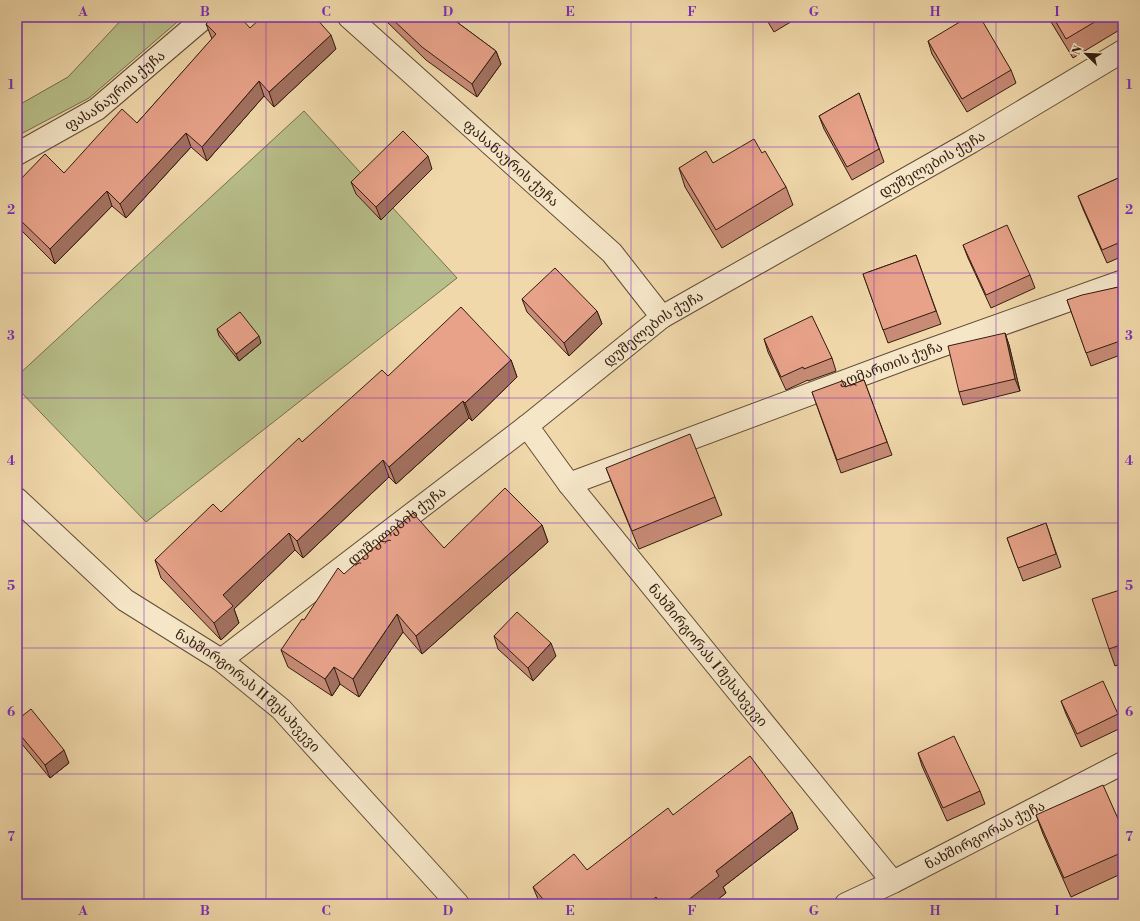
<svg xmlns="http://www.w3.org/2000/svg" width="1140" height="921" viewBox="0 0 1140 921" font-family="'Libre Bodoni','Noto Serif Georgian',serif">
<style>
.grass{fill:#b8bf8a;stroke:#766e4c}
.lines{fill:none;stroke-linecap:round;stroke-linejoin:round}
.street-casing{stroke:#624c36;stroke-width:24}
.street{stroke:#f5e6c8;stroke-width:22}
.wall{fill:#c78b76;stroke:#331d0f}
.shaded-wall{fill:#a27160;stroke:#331d0f}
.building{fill:#e7a289;stroke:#331d0f}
.grid{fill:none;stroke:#7b2cbf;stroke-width:1;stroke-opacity:0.55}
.labels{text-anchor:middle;stroke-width:3;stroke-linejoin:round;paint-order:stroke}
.street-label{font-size:14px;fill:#331d0f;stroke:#f5e6c8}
.neatline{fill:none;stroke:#7b2cbf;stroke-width:1.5}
.grid-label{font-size:13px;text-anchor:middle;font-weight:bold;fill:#7b2cbf}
</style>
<rect width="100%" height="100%" fill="#f0d8aa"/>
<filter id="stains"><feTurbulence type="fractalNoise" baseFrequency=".005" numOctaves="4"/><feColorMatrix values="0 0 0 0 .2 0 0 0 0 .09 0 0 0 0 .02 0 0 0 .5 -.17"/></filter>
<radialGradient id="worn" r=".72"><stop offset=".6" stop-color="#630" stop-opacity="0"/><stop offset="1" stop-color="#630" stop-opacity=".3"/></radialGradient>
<g class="grass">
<path d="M 124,17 L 183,17 L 89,98 L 17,136 L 17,106 L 68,77 Z"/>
<path d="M 304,111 L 457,278 L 146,522 L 17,388 L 17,376 Z"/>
</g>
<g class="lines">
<defs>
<g id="street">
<path id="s1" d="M 349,17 L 612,253 L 662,317"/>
<path id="s2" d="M 17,154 L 97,109 L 205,17"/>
<path id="s3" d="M 527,426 L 569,484 L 893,882"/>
<path id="s4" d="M 569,484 L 907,358 L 1123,281"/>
<path id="s5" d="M 17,499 L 125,600 L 221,660 L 281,709 L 458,904"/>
<path id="s6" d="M 221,660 L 527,426 L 662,317 L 971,142 L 1123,51"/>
<path id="s7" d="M 846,904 L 893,882 L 1123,763"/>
</g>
</defs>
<use href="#street" class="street-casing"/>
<use href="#street" class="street"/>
</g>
<g class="wall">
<path d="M 382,17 L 450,17 L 496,51 L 501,64 L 477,97 L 426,60 Z"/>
<path d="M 765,17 L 799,17 L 774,32 Z"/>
<path d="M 1048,17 L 1117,17 L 1121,29 L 1073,58 Z"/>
<path d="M 206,24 L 250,28 L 336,49 L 274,107 L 264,96 L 207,161 L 191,147 L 126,218 L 112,206 L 55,264 L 17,226 L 17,183 L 64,173 L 137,123 L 212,39 Z"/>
<path d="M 928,41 L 1011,70 L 1016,83 L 967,112 L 932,54 Z"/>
<path d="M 859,93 L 884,162 L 852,180 L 824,129 L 819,116 Z"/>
<path d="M 762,153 L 786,187 L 793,205 L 722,248 L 685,187 L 679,168 L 713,163 Z"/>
<path d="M 432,169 L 381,220 L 356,194 L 351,182 Z"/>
<path d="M 1123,176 L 1123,256 L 1107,263 L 1083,209 L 1078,196 Z"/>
<path d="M 963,245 L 1030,275 L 1035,288 L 991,308 L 968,258 Z"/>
<path d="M 916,255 L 941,324 L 888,343 L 863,274 Z"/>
<path d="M 1123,286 L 1123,354 L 1091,366 L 1067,300 Z"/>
<path d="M 522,299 L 597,311 L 602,324 L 569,356 L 527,312 Z"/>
<path d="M 217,329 L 261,343 L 239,361 L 219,336 Z"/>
<path d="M 1005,333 L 1009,345 L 1020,391 L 963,405 L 959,392 Z"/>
<path d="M 764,339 L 832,358 L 836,371 L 808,381 L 808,380 L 786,390 L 768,352 Z"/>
<path d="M 511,360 L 517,377 L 472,421 L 469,418 L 396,484 L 389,477 L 303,558 L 295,550 L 234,609 L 239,623 L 221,640 L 161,578 L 155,560 L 221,512 L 302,442 L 388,376 Z"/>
<path d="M 864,380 L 892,455 L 841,473 L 812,392 L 845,387 Z"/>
<path d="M 606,468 L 715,497 L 722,515 L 639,549 L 613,486 Z"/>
<path d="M 1046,523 L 1061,567 L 1023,581 L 1007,538 Z"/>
<path d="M 542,525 L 548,542 L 422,654 L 403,632 L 359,697 L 340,684 L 332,696 L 288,667 L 281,650 L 344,574 Z"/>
<path d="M 1123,589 L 1123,663 L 1115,666 L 1109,649 Z"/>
<path d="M 494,636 L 556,656 L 533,681 L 498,649 Z"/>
<path d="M 1061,701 L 1118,714 L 1123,727 L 1081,747 L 1066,714 Z"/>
<path d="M 17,720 L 69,763 L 50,778 L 17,738 Z"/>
<path d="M 918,753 L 980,791 L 985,804 L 947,821 L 922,766 Z"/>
<path d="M 792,812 L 798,829 L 723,887 L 726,893 L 712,904 L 540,904 L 533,887 L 587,870 L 673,815 Z"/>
<path d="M 1036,815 L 1123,830 L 1123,873 L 1071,897 L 1043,834 Z"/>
</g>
<g class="shaded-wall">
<path d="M 331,35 L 336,49 L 274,107 L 269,92 Z"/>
<path d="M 496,51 L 501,64 L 477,97 L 472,84 Z"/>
<path d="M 259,81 L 264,96 L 207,161 L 202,147 Z"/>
<path d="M 186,133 L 191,147 L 126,218 L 120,204 Z"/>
<path d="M 428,156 L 432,169 L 381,220 L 376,207 Z"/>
<path d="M 107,191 L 112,206 L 55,264 L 50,249 Z"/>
<path d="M 597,311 L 602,324 L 569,356 L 564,343 Z"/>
<path d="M 1005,333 L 1009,345 L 1020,391 L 1015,379 Z"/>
<path d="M 259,336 L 261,343 L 239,361 L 236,354 Z"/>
<path d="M 511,360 L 517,377 L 472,421 L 465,403 Z"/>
<path d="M 463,401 L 469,418 L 396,484 L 389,467 Z"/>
<path d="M 383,460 L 389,477 L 303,558 L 297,541 Z"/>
<path d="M 542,525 L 548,542 L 422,654 L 416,636 Z"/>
<path d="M 289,533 L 295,550 L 234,609 L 239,623 L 221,640 L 214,623 L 223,595 Z"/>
<path d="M 397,614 L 403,632 L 359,697 L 353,679 Z"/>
<path d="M 551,643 L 556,656 L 533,681 L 528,668 Z"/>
<path d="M 334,667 L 340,684 L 332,696 L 325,679 Z"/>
<path d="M 64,750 L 69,763 L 50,778 L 45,765 Z"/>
<path d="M 792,812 L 798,829 L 723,887 L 726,893 L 712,904 L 683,904 L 716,871 Z"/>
<path d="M 656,897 L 659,904 L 647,904 Z"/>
</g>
<g class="building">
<path d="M 214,17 L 240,17 L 250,28 L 262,17 L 315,17 L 331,35 L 269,92 L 259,81 L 202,147 L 186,133 L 120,204 L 107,191 L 50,249 L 17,217 L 17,183 L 45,154 L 64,173 L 122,109 L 137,123 L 216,34 L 206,24 Z"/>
<path d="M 390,17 L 450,17 L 496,51 L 472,84 L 422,47 Z"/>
<path d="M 768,17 L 773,17 L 769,19 Z"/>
<path d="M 968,17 L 980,17 L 1011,70 L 962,99 L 928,41 Z"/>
<path d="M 1053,17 L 1103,17 L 1066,39 Z"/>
<path d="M 859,93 L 879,149 L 847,167 L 819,116 Z"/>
<path d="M 403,131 L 428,156 L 376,207 L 351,182 Z"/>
<path d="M 754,139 L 762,153 L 765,151 L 786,187 L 716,230 L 679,168 L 706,151 L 713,163 Z"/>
<path d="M 1123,176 L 1123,241 L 1102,250 L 1078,196 Z"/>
<path d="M 1007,225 L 1030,275 L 986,295 L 963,245 Z"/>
<path d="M 916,255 L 936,311 L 883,330 L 863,274 Z"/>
<path d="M 555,268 L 597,311 L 564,343 L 522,299 Z"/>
<path d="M 1123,286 L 1123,340 L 1086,353 L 1067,300 L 1082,295 Z"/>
<path d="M 461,307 L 511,360 L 465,403 L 463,401 L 389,467 L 383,460 L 297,541 L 289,533 L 223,595 L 233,606 L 214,623 L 155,560 L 213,504 L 221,512 L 299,438 L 302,442 L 382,370 L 388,376 Z"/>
<path d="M 240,312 L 259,336 L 236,354 L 217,329 Z"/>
<path d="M 812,316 L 832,358 L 804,369 L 803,367 L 781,377 L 764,339 Z"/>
<path d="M 1005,333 L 1015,379 L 959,392 L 948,346 Z"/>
<path d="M 864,380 L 887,442 L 837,460 L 812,392 L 842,381 L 845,387 Z"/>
<path d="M 690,434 L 715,497 L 632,531 L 606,468 Z"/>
<path d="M 505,488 L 542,525 L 416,636 L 397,614 L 353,679 L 334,667 L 325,679 L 281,650 L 302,619 L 304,620 L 338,568 L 344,574 L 413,513 L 444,548 Z"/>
<path d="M 1046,523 L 1056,554 L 1018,568 L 1007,538 Z"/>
<path d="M 1123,589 L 1123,644 L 1109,649 L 1092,599 Z"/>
<path d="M 517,612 L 551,643 L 528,668 L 494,636 Z"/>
<path d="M 1103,681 L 1118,714 L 1077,734 L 1061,701 Z"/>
<path d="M 31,709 L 64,750 L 45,765 L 17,731 L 17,720 Z"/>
<path d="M 954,736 L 980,791 L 943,808 L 918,753 Z"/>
<path d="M 750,756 L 792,812 L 716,871 L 719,876 L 683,904 L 662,904 L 656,897 L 647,904 L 547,904 L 533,887 L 574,854 L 587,870 L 668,808 L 673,815 Z"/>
<path d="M 1103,785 L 1123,830 L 1123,852 L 1064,878 L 1036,815 Z"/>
</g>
<path class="grid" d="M 144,17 L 144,904M 266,17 L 266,904M 387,17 L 387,904M 509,17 L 509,904M 631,17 L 631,904M 753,17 L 753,904M 874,17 L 874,904M 996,17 L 996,904M 17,147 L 1123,147M 17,273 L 1123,273M 17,398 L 1123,398M 17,523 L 1123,523M 17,648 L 1123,648M 17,774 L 1123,774"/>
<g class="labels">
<g class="street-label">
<text dy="5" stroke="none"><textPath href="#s2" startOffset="117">ფასანაურის ქუჩა</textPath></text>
<text dy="5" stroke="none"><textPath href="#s1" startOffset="218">ფასანაურის ქუჩა</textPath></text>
<text dy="5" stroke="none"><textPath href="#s6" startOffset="869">დუშელების ქუჩა</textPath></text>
<text dy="5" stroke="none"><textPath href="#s6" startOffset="545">დუშელების ქუჩა</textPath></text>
<text dy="5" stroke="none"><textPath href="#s4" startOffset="343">აღმართის ქუჩა</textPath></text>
<text dy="5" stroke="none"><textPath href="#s6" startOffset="221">დუშელების ქუჩა</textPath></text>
<text dy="5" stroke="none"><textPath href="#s3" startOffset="292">ნახშირგორას I შესახვევი</textPath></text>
<text dy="5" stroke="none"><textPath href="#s5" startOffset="301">ნახშირგორას II შესახვევი</textPath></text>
<text dy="5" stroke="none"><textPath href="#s7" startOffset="155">ნახშირგორას ქუჩა</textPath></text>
</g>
</g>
<rect width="1140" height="921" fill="none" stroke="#f0d8aa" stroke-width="44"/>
<g transform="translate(1086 54) rotate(293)" stroke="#f5e6c8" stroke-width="3" paint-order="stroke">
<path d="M0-3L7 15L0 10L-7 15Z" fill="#331d0f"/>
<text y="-6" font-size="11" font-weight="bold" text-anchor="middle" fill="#331d0f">N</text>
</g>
<rect x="22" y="22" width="1096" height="877" class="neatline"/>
<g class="grid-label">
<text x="83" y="16">A</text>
<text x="205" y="16">B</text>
<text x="326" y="16">C</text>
<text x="448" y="16">D</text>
<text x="570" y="16">E</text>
<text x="692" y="16">F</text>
<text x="814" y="16">G</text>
<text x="935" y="16">H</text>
<text x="1057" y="16">I</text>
<text x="11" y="89">1</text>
<text x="1129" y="89">1</text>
<text x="11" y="214">2</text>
<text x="1129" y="214">2</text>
<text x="11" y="340">3</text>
<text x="1129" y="340">3</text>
<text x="11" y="465">4</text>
<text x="1129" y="465">4</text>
<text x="11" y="590">5</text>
<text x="1129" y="590">5</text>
<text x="11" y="716">6</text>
<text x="1129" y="716">6</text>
<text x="11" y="841">7</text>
<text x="1129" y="841">7</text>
<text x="83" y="915">A</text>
<text x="205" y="915">B</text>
<text x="326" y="915">C</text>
<text x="448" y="915">D</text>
<text x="570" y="915">E</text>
<text x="692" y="915">F</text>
<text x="814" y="915">G</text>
<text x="935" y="915">H</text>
<text x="1057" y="915">I</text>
</g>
<rect width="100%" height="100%" filter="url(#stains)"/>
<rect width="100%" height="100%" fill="url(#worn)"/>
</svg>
